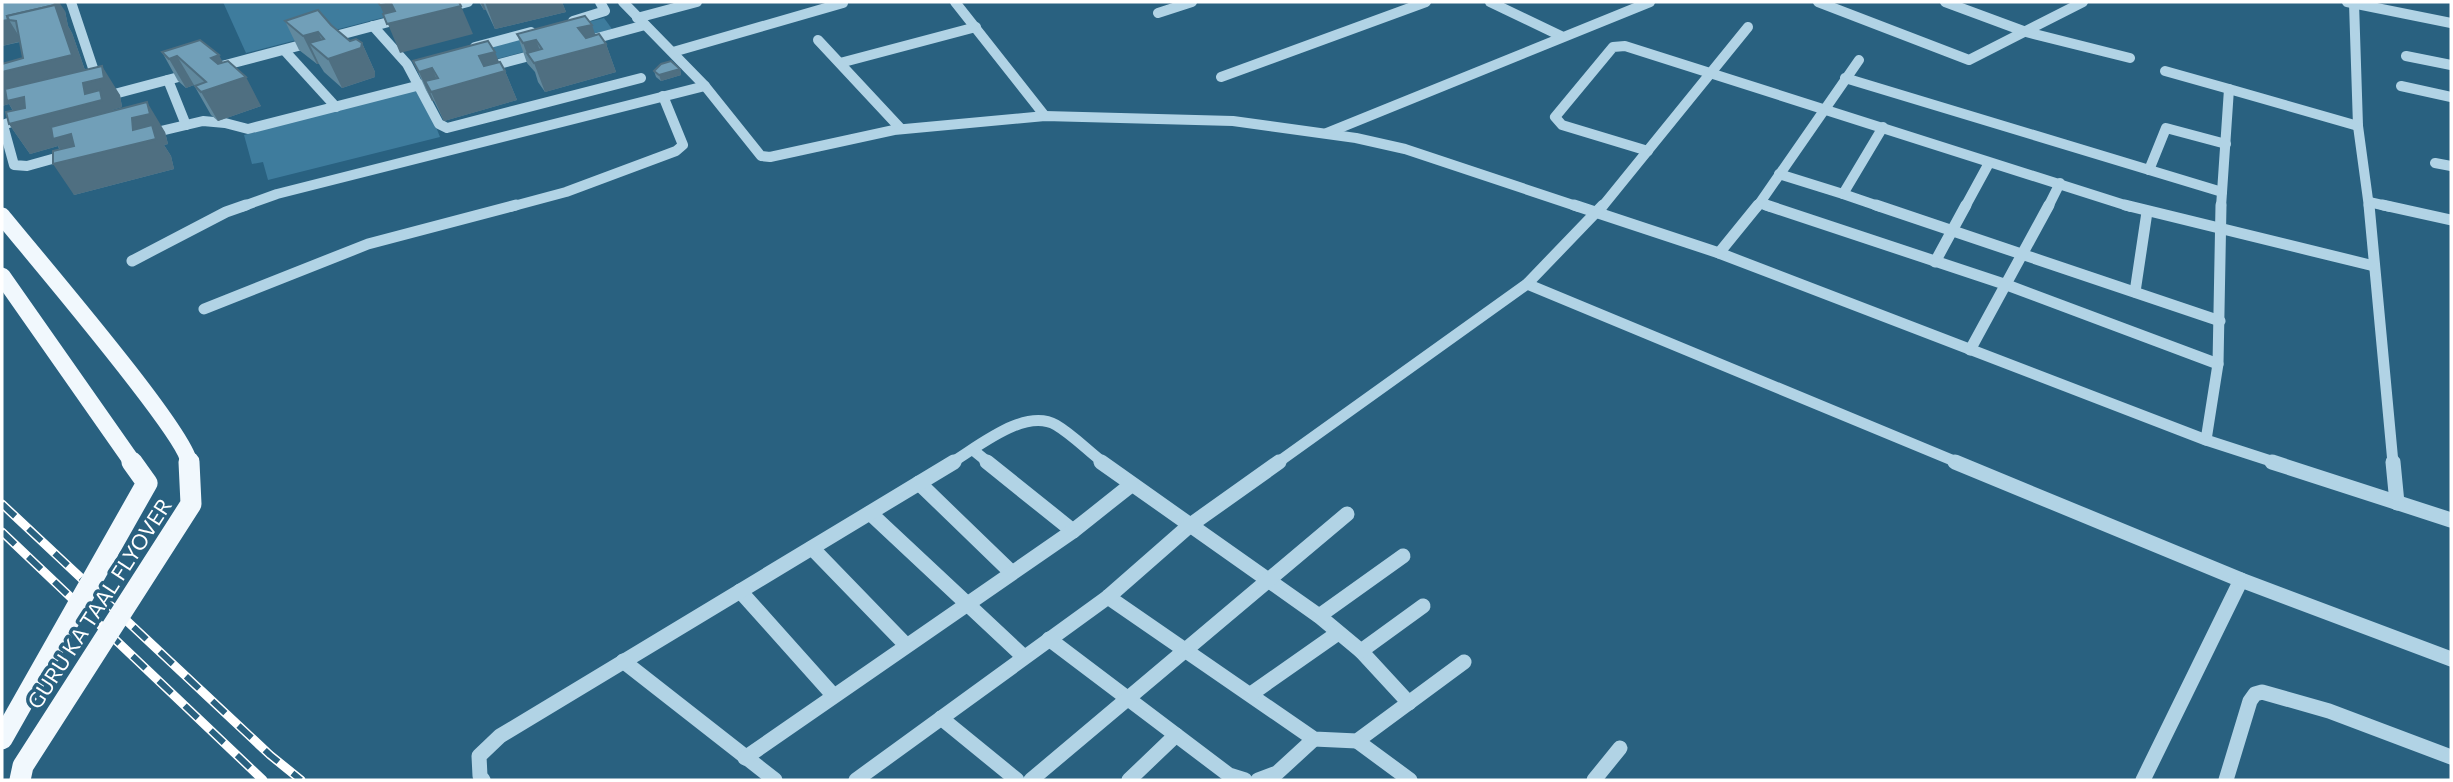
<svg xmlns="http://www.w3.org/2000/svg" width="2453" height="782" viewBox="0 0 2453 782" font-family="Commissioner,sans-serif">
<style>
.green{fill:#3e7c9d}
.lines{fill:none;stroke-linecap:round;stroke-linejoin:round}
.minor-far2{stroke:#b1d3e5;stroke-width:10}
.minor-far1{stroke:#b1d3e5;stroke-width:11}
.minor{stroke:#b1d3e5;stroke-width:15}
.rail-casing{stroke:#fff;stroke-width:9}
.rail{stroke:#296180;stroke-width:6;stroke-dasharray:18;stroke-linecap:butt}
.major-bridge-far1{stroke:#f1f8fd;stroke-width:17}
.major-bridge{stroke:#f1f8fd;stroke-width:21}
.wall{fill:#61899e}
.shaded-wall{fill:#4f6f81}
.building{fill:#719fb8;stroke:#4f6f81;stroke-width:2}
.labels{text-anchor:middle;stroke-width:7;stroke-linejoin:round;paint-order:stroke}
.street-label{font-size:21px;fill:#fff;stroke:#296180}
</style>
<rect width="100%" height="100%" fill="#296180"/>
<g class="green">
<path d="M 223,2 L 443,2 L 246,53 Z"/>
<path d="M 604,18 L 612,29 L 454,70 L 448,58 Z"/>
<path d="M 420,86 L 440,137 L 268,180 L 263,162 L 252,164 L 244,135 Z"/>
</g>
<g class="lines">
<g class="minor-far2">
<path d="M 71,2 L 97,80"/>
<path d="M 623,2 L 705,86 L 761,156 L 770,157 L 894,130 L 1045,116 L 1233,121 L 1356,138 L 1405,149 L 1579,207"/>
<path d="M 955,2 L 1045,116"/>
<path d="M 1490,2 L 1561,36"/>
<path d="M 1818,2 L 1969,60 L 2083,2"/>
<path d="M 1945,2 L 2026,32 L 2130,58"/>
<path d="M 2347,2 L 2451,23"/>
<path d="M 2354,3 L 2358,126 L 2369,207"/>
<path d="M 445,8 L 468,2"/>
<path d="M 1158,13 L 1192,2"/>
<path d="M 637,18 L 697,2"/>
<path d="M 573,21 L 605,11 L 600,2"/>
<path d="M 373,26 L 407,64 L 439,124 L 447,128 L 641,78"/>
<path d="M 818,40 L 901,129"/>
<path d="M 586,41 L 645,25"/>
<path d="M 475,47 L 531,32"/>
<path d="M 284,50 L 336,107"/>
<path d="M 673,52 L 843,3"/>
<path d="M 2406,56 L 2451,65"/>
<path d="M 840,63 L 976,27"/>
<path d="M 218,67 L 400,19"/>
<path d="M 484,68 L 541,53"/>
<path d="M 2165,71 L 2229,89"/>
<path d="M 1221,77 L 1426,2"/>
<path d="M 1845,78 L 2222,192"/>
<path d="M 168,80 L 186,125"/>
<path d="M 2401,86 L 2451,97"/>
<path d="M 103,97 L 190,74"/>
<path d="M 24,117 L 3,125 L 14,165 L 27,166 L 70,154"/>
<path d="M 1327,133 L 1650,2"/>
<path d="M 148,134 L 203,121 L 225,123 L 248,129 L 440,80"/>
<path d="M 1648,151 L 1562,125 L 1555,117 L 1613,47 L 1625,46 L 2131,207"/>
<path d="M 2435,163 L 2451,166"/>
<path d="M 2149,170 L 2166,128 L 2226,144"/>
<path d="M 1779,174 L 1843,194"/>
<path d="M 2369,202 L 2391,207"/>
<path d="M 1760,203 L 1771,207"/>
<path d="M 241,207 L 277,194 L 705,86"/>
<path d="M 510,207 L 566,192 L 676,151 L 683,145 L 663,96"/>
<path d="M 1602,207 L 1748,27"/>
<path d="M 1757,207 L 1859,60"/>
<path d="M 1881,207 L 1843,194 L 1883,127"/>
<path d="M 1965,207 L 1989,163"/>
<path d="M 2048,207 L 2060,183"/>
<path d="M 2221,207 L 2229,89 L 2358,126"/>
</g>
<g class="minor-far1">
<path d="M 1574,205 L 1719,253 L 2206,440 L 2277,463"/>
<path d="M 1766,205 L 2007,285 L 2218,364"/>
<path d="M 1876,205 L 2220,321"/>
<path d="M 2125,205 L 2374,266"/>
<path d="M 2369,205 L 2393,463"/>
<path d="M 2383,205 L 2451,220"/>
<path d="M 1719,253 L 1758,205"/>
<path d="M 132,261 L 226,212 L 246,205"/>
<path d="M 1935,262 L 1966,205"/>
<path d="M 1527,284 L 1959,463"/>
<path d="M 2135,292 L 2147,212"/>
<path d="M 204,309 L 368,244 L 516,205"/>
<path d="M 1970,350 L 2049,205"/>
<path d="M 2206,440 L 2218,364 L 2221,205"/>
<path d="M 973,450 L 989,463"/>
<path d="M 951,463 C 978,447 1025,407 1056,425 C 1073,435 1088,451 1104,463"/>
<path d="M 1277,463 L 1527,284 L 1603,205"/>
</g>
<g class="minor">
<path d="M 987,462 L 1073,531"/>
<path d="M 1101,462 L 1319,616 L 1361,651 L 1409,703"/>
<path d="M 1955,462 L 2241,580 L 2451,659"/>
<path d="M 2272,462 L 2451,520"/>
<path d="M 2393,462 L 2397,503"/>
<path d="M 919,483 L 1011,572"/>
<path d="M 870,513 L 1024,657"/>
<path d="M 812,548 L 906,645"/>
<path d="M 740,591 L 833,695"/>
<path d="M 1108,597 L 1314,739 L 1357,741 L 1464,662"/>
<path d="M 1319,616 L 1403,556"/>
<path d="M 1049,639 L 1229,775 L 1245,780"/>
<path d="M 1361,651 L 1423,606"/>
<path d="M 623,661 L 775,780"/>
<path d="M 1251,694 L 1338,633"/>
<path d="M 941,718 L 1017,780"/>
<path d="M 1357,741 L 1410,780"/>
<path d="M 745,758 L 1073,531 L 1131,485"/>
<path d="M 483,780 L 480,776 L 479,756 L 500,736 L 954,462"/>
<path d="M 856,780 L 1108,597 L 1189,526 L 1279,462"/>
<path d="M 1031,780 L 1347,514"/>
<path d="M 1129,780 L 1176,735"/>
<path d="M 1258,780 L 1277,773 L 1314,739"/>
<path d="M 1594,780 L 1620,748"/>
<path d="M 2143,780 L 2241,580"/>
<path d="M 2226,780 L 2250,701 L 2255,694 L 2262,692 L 2329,711 L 2451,757"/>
</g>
<defs>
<g id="rail">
<path d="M 2,504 L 270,755 L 301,780"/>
<path d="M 2,532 L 263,780"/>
</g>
</defs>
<use href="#rail" class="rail-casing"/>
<use href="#rail" class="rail"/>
<g class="major-bridge-far1">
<path d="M 2,216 C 30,251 188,435 189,463"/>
<path d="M 2,276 L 133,463"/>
</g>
<g class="major-bridge">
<path d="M 2,739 L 147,483 L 132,462"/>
<path d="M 20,780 L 23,766 L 191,504 L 189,462"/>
</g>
</g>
<g class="wall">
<path d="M 2,2 L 65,11 L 68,26 L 72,33 L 85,70 L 120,95 L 122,107 L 112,110 L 113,111 L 165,132 L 168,144 L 164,145 L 171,156 L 174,169 L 74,195 L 58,146 L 30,154 L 9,124 L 13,111 L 9,104 L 2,106 L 2,64 L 23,58 L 20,42 L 2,46 Z"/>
<path d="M 479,2 L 562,2 L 566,12 L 495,29 L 486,10 L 484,10 Z"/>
<path d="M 285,21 L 331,25 L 350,41 L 362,43 L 375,72 L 375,77 L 342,88 L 324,72 L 319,64 L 317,64 L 299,50 Z"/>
<path d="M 517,34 L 595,35 L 606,44 L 616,72 L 545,92 L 538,82 L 535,72 L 527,63 Z"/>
<path d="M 162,52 L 222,63 L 261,106 L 218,121 L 211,115 L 195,87 L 194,85 L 186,88 L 178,81 Z"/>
<path d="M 413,61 L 499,62 L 505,71 L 517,100 L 444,121 L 434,101 L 432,101 L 426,90 Z"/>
<path d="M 680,69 L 681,75 L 661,81 L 656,77 L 654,71 Z"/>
</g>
<g class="shaded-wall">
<path d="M 54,2 L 59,2 L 65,11 L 68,26 L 72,33 L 89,82 L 102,66 L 120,95 L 122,107 L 112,110 L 118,120 L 133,130 L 132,118 L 147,102 L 165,132 L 168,144 L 164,145 L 171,156 L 174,169 L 74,195 L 53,164 L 68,161 L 58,146 L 30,154 L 9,124 L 20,121 L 9,104 L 2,106 L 2,72 L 72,55 L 16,21 L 9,20 L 22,41 L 2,46 L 2,21 Z"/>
<path d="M 480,2 L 483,2 L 486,10 L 484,10 Z"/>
<path d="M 485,2 L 562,2 L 566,12 L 495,29 Z"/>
<path d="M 391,3 L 399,21 L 461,6 L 473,34 L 400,53 L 380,5 Z"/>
<path d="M 592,25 L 599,46 L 606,44 L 616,72 L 545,92 L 534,63 L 527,53 L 534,72 L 523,43 L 536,40 L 544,61 L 578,28 Z"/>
<path d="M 318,32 L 330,58 L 362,43 L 375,72 L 375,77 L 342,88 L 328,59 L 309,43 L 319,64 L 317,64 L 303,36 Z"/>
<path d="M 495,52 L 503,72 L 505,71 L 517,100 L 444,121 L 431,92 L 425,81 L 434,101 L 432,101 L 419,72 L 432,68 L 441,89 L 479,56 Z"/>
<path d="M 219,55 L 233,81 L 246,77 L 261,106 L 218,121 L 201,92 L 225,84 L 211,58 Z"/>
<path d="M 177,56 L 194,85 L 186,88 L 169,59 Z"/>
<path d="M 680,69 L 681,75 L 661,81 L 659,75 Z"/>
</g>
<g class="building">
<path d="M 2,2 L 54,2 L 56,7 L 55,5 L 7,16 L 8,20 L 2,21 Z"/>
<path d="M 378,2 L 459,2 L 461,6 L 387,24 L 383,14 L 395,11 L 391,3 L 380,5 Z"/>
<path d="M 55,5 L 72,55 L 2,72 L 2,64 L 23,58 L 16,21 L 9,20 L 7,16 Z"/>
<path d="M 318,10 L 331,25 L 350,41 L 356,39 L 362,43 L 361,48 L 328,59 L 309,43 L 324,39 L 318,32 L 303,36 L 285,21 Z"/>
<path d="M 585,16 L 592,25 L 578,28 L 586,38 L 599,34 L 606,44 L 534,63 L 527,53 L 542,49 L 536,40 L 523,43 L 517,34 Z"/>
<path d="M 200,40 L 219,55 L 211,58 L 218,64 L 228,61 L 246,77 L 201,92 L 195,86 L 206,82 L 177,56 L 169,59 L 162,52 Z"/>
<path d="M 488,41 L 495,52 L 479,56 L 484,66 L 500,62 L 505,71 L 431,92 L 425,81 L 438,78 L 432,68 L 419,72 L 413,61 Z"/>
<path d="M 671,61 L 680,69 L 659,75 L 654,71 L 661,64 Z"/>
<path d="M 102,66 L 104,78 L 83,83 L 85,94 L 100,90 L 102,100 L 9,124 L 6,112 L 25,108 L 24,97 L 7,101 L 5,89 Z"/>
<path d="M 147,102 L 150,114 L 132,118 L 133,130 L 152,125 L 156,139 L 53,164 L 53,151 L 74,146 L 71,134 L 53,139 L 51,127 Z"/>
</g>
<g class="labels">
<g class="street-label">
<text transform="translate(100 604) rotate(-57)" y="7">GURU KA TAAL FLYOVER</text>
</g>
</g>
<rect width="2453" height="782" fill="none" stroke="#ffffff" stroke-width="7"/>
</svg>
